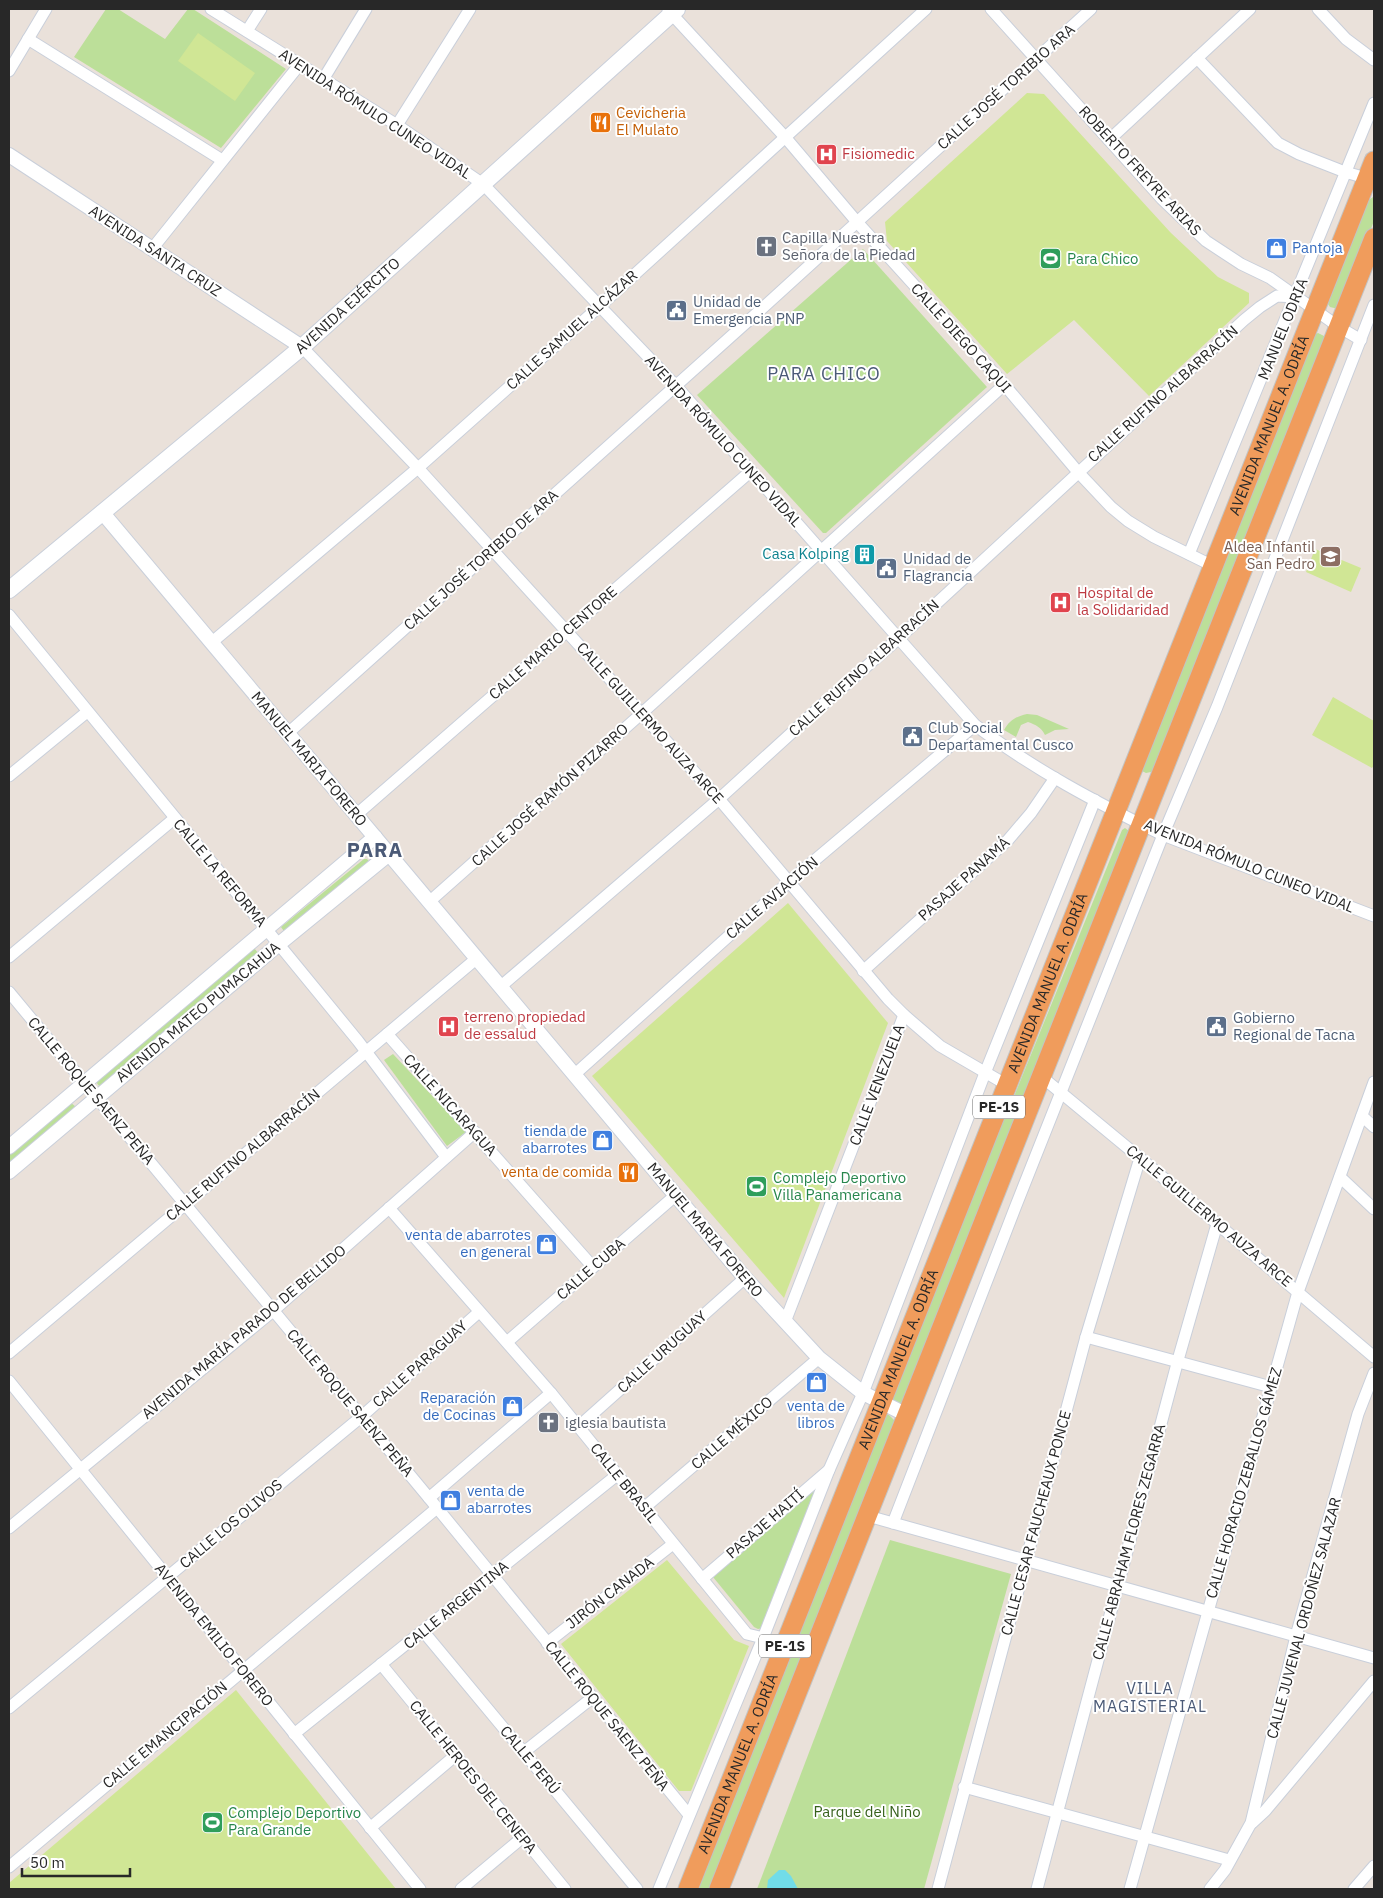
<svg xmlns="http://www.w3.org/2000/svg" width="1383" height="1898" viewBox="0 0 1383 1898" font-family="'IBM Plex Sans',sans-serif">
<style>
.green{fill:#bcdf99}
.pitch{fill:#d0e695}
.water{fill:#71dce8}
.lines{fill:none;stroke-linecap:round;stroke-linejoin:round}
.minor-casing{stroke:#c9cfda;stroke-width:13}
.tertiary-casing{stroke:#c9cfda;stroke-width:16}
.secondary-casing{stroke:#c9cfda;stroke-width:18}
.trunk-casing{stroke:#c3c3c3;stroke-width:21}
.minor{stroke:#fff;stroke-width:11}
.tertiary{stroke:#fff;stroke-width:14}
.secondary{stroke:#fff;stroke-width:16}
.trunk{stroke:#f09c5c;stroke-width:19}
.labels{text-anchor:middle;stroke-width:4;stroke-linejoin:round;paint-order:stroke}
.shield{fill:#fff;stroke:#686868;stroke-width:1}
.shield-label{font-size:14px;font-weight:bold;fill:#282828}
.street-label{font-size:15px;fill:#282828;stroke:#fff}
.food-label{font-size:15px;fill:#c56008;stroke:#fff;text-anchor:start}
.health-label{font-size:15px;fill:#be3a42;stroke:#fff;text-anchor:start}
.worship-label{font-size:15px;fill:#5b616d;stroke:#fff;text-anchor:start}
.shop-label{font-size:15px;fill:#366cbe;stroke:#fff;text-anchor:end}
.leisure-label{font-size:15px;fill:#27864d;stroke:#fff;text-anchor:start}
.service-label{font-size:15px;fill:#4e5e75;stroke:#fff;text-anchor:start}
.education-label{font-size:15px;fill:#785e54;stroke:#fff;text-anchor:end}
.culture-label{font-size:15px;fill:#0d838f;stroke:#fff;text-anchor:end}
.park-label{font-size:15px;fill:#36611c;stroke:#fff}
.neighbourhood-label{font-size:16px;letter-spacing:1px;fill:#4b5a77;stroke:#fff}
.quarter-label{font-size:18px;letter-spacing:1px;fill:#4b5a77;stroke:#fff}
.district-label{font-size:20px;font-weight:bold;letter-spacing:1px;fill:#4b5a77;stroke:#fff}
</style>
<rect width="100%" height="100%" fill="#eae1da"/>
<g class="green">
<path d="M 106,9 L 118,9 L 165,39 L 188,9 L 193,9 L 286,69 L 221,148 L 74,57 Z"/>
<path d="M 1373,197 L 1374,198 L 1374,221 L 1341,305 L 1338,309 L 1330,307 L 1328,304 L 1369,200 Z"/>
<path d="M 863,249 L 987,387 L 826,533 L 823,533 L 697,395 Z"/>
<path d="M 1318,333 L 1324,336 L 1327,341 L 1156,771 L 1146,773 L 1140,770 L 1312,336 Z"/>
<path d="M 1027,714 L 1037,715 L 1069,729 L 1055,730 L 1045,735 C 1041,727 1036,725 1028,722 L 1021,725 L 1016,737 L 1004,730 C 1010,720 1015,717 1027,714 Z"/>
<path d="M 1125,828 L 1129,831 L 1024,1098 L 1019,1100 L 1016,1099 L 1015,1094 L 1122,830 Z"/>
<path d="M 364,859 L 367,859 L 372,865 L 286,934 L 281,927 Z"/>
<path d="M 254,948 L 259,954 L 100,1087 L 96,1082 Z"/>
<path d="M 393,1054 L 466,1132 L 447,1146 L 384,1060 Z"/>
<path d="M 70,1102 L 76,1107 L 9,1166 L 9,1155 Z"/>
<path d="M 1009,1115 L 1014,1118 L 1015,1124 L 903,1405 L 897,1406 L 890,1399 L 1003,1120 Z"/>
<path d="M 886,1415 L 889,1415 L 894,1420 L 895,1425 L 711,1889 L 696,1889 Z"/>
<path d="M 818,1486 L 763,1628 L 758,1629 L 754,1627 L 713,1577 L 714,1572 Z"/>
<path d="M 890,1540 L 1011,1574 L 924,1889 L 757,1889 Z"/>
</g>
<g class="pitch">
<path d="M 198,33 L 255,73 L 235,101 L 178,61 Z"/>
<path d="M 1027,93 L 1044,94 L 1171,233 L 1218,277 L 1249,293 L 1249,303 L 1149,396 L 1074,320 L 1007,374 L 887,241 L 885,222 Z"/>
<path d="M 1315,549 L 1361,568 L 1351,592 L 1306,572 Z"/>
<path d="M 1333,697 L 1374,721 L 1374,765 L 1372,768 L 1312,735 Z"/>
<path d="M 788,903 L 888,1023 L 784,1298 L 592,1076 Z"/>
<path d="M 667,1560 L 734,1640 L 749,1646 L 691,1791 L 679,1791 L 561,1644 Z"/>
<path d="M 236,1690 L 396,1889 L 9,1889 L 9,1883 Z"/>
</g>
<path class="water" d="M 779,1870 L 785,1870 L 791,1876 L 798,1889 L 767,1889 L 768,1880 Z"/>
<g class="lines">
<defs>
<g id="minor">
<path d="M 211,9 L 397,125 L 483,184 L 676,386 L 975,725 C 1033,769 1097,803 1163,835 L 1374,916"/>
<path d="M 991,9 L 1162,199 L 1206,241 L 1241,264 L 1270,278 L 1339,327 L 1361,340"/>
<path d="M 1318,9 L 1346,39 L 1374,60"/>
<path d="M 668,10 L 785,137 L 857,222 L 1002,382 L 1078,472 L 1111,507 L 1128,521 L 1154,537 L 1213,566"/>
<path d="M 247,31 L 261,9"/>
<path d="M 28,39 L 222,160"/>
<path d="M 1197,58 L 1278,143 L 1299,154 L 1345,172 L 1373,180"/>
<path d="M 9,71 L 46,9"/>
<path d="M 324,78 L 366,9"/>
<path d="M 397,125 L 470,9"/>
<path d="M 1109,140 L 1250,9"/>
<path d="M 152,249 L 300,64"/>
<path d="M 302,347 L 418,468 L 719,799 L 888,999 L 904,1015 L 940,1046 L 1007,1085"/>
<path d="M 1189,554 L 1374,103"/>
<path d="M 9,615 L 358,1041 L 446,1157"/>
<path d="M 211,643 L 418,468 L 600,306 L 926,9"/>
<path d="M 287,734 L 767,304 L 1091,9"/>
<path d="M 9,776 L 87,712"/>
<path d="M 356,815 L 751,471"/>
<path d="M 429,902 L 641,714 L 1004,385"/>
<path d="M 9,957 L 175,818"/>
<path d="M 863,971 L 1008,840 L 1031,813 L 1055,778"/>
<path d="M 500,987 L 719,799 L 820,707 L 899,638 L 1244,320 L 1260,307 L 1277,296 L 1296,297"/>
<path d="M 9,992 L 429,1498 L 689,1815"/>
<path d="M 387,1034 L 593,1267"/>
<path d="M 574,1075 L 790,881 L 975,725"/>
<path d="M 1042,1077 L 1140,1158 L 1374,1357"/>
<path d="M 1362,1116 L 1374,1127"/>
<path d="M 1340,1177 L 1374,1209"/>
<path d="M 389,1208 L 551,1393 L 747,1634 L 763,1638"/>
<path d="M 785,1322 L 904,1015"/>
<path d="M 1086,1337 L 1271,1387"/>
<path d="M 507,1342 L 676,1195"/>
<path d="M 9,1353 L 476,959"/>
<path d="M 9,1381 L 420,1889"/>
<path d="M 578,1427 L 745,1278"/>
<path d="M 429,1498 L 551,1393"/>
<path d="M 644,1508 L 819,1358"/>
<path d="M 868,1516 L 1374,1658"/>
<path d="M 893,1523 L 1015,1208 L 1163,835 L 1217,707 L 1374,305"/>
<path d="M 9,1528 L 273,1311 L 475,1132"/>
<path d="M 702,1579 L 829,1470"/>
<path d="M 423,1631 L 637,1889"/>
<path d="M 547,1643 L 673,1544"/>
<path d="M 381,1664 L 565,1889"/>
<path d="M 9,1708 L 361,1417 L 479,1312"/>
<path d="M 294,1734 L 617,1475"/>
<path d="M 524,1752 L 592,1698"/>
<path d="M 964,1787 L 1229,1860"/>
<path d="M 1252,1823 L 1265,1811 L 1374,1681"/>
<path d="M 370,1828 L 456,1755"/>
<path d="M 9,1867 L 437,1508"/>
<path d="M 461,1889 L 523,1837"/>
<path d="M 659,1889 L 763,1638 L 829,1470 L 863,1393 L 985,1073 L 1095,800"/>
<path d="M 938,1889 L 1086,1337 L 1140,1158"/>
<path d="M 1037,1889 L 1178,1360 L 1217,1224"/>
<path d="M 1130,1889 L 1298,1292 L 1374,1082"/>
<path d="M 1210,1889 L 1225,1870 L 1251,1823 L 1296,1636 L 1358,1414 L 1374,1373"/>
<path d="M 1354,1889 L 1374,1866"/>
</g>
<g id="tertiary">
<path d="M 9,155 L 302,347"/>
<path d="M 102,512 L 745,1278 L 819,1358 L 863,1393 L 907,1415"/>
<path d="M 9,1147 L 375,837"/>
<path d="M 9,1172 L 279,944 L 389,854"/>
</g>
<g id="secondary">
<path id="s1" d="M 9,590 L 302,347 L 677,9"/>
</g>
<g id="trunk">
<path id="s2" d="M 688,1889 L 1374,161"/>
<path d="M 719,1889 L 1374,238"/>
</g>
</defs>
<use href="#minor" class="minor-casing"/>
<use href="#tertiary" class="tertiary-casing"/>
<use href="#secondary" class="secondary-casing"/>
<use href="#trunk" class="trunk-casing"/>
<use href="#minor" class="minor"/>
<use href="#tertiary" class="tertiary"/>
<use href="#secondary" class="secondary"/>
<use href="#trunk" class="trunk"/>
</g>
<defs>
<symbol id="restaurant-square" viewBox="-11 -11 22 22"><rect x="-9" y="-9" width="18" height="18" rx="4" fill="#e8710a" stroke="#fff"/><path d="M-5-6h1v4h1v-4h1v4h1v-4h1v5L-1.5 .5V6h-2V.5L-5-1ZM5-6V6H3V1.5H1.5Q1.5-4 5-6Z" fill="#fff"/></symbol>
<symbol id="hospital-square" viewBox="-11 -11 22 22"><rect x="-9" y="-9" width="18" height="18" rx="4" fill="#e0444e" stroke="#fff"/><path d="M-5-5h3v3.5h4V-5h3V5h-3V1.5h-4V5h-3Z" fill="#fff"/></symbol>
<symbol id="church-square" viewBox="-11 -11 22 22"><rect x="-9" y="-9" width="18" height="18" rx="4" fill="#6b7280" stroke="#fff"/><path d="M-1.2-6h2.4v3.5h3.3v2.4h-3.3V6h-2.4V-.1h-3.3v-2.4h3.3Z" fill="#fff"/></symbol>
<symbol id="shop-square" viewBox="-11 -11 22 22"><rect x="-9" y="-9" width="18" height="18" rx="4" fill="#3f7fe0" stroke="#fff"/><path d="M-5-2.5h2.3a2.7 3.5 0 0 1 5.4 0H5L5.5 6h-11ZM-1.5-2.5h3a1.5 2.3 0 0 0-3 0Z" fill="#fff"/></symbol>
<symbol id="stadium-square" viewBox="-11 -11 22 22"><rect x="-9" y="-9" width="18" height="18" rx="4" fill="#2e9e5b" stroke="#fff"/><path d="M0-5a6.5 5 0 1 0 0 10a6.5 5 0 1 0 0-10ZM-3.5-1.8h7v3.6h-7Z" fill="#fff"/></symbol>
<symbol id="civic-square" viewBox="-11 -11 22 22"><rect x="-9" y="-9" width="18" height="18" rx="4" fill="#5c6f8a" stroke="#fff"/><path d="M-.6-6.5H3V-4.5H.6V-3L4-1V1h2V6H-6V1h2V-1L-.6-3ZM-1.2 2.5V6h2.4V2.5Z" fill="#fff"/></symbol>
<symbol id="building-square" viewBox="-11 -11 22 22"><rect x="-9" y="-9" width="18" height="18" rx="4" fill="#0f9aa8" stroke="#fff"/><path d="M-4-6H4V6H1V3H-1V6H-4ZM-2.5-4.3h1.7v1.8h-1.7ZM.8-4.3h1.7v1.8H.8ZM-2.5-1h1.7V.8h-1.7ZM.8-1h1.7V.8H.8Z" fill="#fff"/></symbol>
<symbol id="school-square" viewBox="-11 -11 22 22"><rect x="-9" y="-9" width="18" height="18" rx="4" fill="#8d6e63" stroke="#fff"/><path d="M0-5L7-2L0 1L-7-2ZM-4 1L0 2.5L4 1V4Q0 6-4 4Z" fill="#fff"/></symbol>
</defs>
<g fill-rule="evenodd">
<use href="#restaurant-square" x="588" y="110" width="25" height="25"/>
<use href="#hospital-square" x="814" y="142" width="25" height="25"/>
<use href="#church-square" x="754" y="234" width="25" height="25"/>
<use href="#shop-square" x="1264" y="236" width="25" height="25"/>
<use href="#stadium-square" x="1038" y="246" width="25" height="25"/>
<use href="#civic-square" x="664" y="298" width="25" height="25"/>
<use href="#building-square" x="852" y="542" width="25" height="25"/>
<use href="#school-square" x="1318" y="544" width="25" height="25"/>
<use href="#civic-square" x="874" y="556" width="25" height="25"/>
<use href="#hospital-square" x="1048" y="590" width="25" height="25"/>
<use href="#civic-square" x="900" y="724" width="25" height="25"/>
<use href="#hospital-square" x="436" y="1014" width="25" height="25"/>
<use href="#civic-square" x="1204" y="1014" width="25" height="25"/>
<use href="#shop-square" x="590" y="1128" width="25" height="25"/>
<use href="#restaurant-square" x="616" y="1160" width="25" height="25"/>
<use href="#stadium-square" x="744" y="1174" width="25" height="25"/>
<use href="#shop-square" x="534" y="1232" width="25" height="25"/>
<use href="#shop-square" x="804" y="1370" width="25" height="25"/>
<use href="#shop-square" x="500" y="1394" width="25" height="25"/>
<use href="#church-square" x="536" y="1410" width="25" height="25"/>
<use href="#shop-square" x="438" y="1488" width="25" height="25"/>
<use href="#stadium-square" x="200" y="1810" width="25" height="25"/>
</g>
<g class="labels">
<g class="shield">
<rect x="973" y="1095.5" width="52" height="23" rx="4"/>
<rect x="759" y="1634.5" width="52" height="23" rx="4"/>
</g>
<g class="shield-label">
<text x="999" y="1112">PE-1S</text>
<text x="785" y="1651">PE-1S</text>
</g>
<g class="street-label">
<text transform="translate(1006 87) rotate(-42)" y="5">CALLE JOSÉ TORIBIO ARA</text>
<text transform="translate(375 114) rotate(33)" y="5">AVENIDA RÓMULO CUNEO VIDAL</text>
<text transform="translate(1140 171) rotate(47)" y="5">ROBERTO FREYRE ARIAS</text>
<text transform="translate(155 251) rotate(33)" y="5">AVENIDA SANTA CRUZ</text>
<text dy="5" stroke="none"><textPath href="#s1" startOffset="442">AVENIDA EJÉRCITO</textPath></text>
<text transform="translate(1283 329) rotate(-68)" y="5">MANUEL ODRIA</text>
<text transform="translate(572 330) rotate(-42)" y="5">CALLE SAMUEL ALCÁZAR</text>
<text transform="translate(961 338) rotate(48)" y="5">CALLE DIEGO CAQUI</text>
<text transform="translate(1163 394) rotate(-42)" y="5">CALLE RUFINO ALBARRACÍN</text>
<text dy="5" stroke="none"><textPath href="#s2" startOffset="1575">AVENIDA MANUEL A. ODRÍA</textPath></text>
<text transform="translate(723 441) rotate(48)" y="5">AVENIDA RÓMULO CUNEO VIDAL</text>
<text transform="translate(481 560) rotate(-42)" y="5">CALLE JOSÉ TORIBIO DE ARA</text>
<text transform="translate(553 643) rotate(-41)" y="5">CALLE MARIO CENTORE</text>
<text transform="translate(864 668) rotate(-42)" y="5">CALLE RUFINO ALBARRACÍN</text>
<text transform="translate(650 723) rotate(48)" y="5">CALLE GUILLERMO AUZA ARCE</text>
<text transform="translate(309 759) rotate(50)" y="5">MANUEL MARIA FORERO</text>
<text transform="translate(550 795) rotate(-42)" y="5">CALLE JOSÉ RAMÓN PIZARRO</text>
<text transform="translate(1249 866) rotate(22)" y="5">AVENIDA RÓMULO CUNEO VIDAL</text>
<text transform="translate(220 873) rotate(50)" y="5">CALLE LA REFORMA</text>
<text transform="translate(964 879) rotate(-42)" y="5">PASAJE PANAMÁ</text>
<text transform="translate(772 898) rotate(-41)" y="5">CALLE AVIACIÓN</text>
<text dy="5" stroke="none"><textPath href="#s2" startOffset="975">AVENIDA MANUEL A. ODRÍA</textPath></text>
<text transform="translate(198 1012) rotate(-40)" y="5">AVENIDA MATEO PUMACAHUA</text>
<text transform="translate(877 1085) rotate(-69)" y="5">CALLE VENEZUELA</text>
<text transform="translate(91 1091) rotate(50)" y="5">CALLE ROQUE SAENZ PEÑA</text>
<text transform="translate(450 1105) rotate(48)" y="5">CALLE NICARAGUA</text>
<text transform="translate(243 1155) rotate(-40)" y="5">CALLE RUFINO ALBARRACÍN</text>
<text transform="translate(1209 1216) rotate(40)" y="5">CALLE GUILLERMO AUZA ARCE</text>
<text transform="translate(705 1230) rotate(50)" y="5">MANUEL MARIA FORERO</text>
<text transform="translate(591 1269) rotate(-41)" y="5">CALLE CUBA</text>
<text transform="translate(244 1332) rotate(-40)" y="5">AVENIDA MARÍA PARADO DE BELLIDO</text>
<text transform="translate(662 1352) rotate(-42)" y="5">CALLE URUGUAY</text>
<text dy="5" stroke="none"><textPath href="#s2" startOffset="570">AVENIDA MANUEL A. ODRÍA</textPath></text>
<text transform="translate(420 1364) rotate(-42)" y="5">CALLE PARAGUAY</text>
<text transform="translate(350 1403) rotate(50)" y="5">CALLE ROQUE SAENZ PEÑA</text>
<text transform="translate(732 1433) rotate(-41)" y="5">CALLE MÉXICO</text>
<text transform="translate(624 1483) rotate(51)" y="5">CALLE BRASIL</text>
<text transform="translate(1244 1483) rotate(-74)" y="5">CALLE HORACIO ZEBALLOS GÁMEZ</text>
<text transform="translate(1036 1523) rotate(-75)" y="5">CALLE CESAR FAUCHEAUX PONCE</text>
<text transform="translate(231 1524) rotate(-40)" y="5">CALLE LOS OLIVOS</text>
<text transform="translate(765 1524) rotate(-41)" y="5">PASAJE HAITÍ</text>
<text transform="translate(1129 1542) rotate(-75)" y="5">CALLE ABRAHAM FLORES ZEGARRA</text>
<text transform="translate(610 1593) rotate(-38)" y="5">JIRÓN CANADA</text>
<text transform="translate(456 1605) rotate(-39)" y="5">CALLE ARGENTINA</text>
<text transform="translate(1304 1618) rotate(-75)" y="5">CALLE JUVENAL ORDOÑEZ SALAZAR</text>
<text transform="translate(214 1635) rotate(51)" y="5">AVENIDA EMILIO FORERO</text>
<text transform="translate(607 1716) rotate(51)" y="5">CALLE ROQUE SAENZ PEÑA</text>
<text transform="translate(165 1735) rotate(-40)" y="5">CALLE EMANCIPACIÓN</text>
<text transform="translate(530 1760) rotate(50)" y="5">CALLE PERÚ</text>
<text dy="5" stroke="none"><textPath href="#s2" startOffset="135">AVENIDA MANUEL A. ODRÍA</textPath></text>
<text transform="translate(473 1777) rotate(51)" y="5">CALLE HEROES DEL CENEPA</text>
</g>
<g class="food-label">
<text x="616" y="118">Cevicheria<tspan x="616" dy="17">El Mulato</tspan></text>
<text x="612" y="1177" text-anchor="end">venta de comida</text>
</g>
<g class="health-label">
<text x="842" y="159">Fisiomedic</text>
<text x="1077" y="598">Hospital de<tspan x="1077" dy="17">la Solidaridad</tspan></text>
<text x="464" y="1022">terreno propiedad<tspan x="464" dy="17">de essalud</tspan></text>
</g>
<g class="worship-label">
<text x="782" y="243">Capilla Nuestra<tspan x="782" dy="17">Señora de la Piedad</tspan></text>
<text x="565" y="1428">iglesia bautista</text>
</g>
<g class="shop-label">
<text x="1292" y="253" text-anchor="start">Pantoja</text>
<text x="587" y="1136">tienda de<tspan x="587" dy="17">abarrotes</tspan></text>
<text x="531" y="1240">venta de abarrotes<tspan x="531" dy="17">en general</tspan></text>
<text x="496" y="1403">Reparación<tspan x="496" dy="17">de Cocinas</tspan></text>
<text x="816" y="1411" text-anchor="middle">venta de<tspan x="816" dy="17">libros</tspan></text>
<text x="467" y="1496" text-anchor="start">venta de<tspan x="467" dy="17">abarrotes</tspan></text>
</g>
<g class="leisure-label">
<text x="1067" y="264">Para Chico</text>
<text x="773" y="1183">Complejo Deportivo<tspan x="773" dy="17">Villa Panamericana</tspan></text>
<text x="228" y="1818">Complejo Deportivo<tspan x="228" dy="17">Para Grande</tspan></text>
</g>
<g class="service-label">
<text x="693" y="307">Unidad de<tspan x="693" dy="17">Emergencia PNP</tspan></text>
<text x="903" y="564">Unidad de<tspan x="903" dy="17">Flagrancia</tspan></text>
<text x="928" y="733">Club Social<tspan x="928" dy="17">Departamental Cusco</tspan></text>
<text x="1233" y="1023">Gobierno<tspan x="1233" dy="17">Regional de Tacna</tspan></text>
</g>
<g class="education-label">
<text x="1315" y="552">Aldea Infantil<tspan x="1315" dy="17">San Pedro</tspan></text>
</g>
<g class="culture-label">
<text x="849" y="559">Casa Kolping</text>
</g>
<g class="park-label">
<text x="867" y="1817">Parque del Niño</text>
</g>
<g class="neighbourhood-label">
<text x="1150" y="1694">VILLA<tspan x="1150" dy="18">MAGISTERIAL</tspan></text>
</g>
<g class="quarter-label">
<text x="824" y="380">PARA CHICO</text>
</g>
<g class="district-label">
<text x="375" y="857">PARA</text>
</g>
</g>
<rect width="1383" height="1898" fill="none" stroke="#282828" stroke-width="20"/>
<path d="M22 1868v8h108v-8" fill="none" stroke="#282828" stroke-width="2.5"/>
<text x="30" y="1868" font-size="15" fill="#282828" stroke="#ffffff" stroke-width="4" paint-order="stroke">50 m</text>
</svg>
